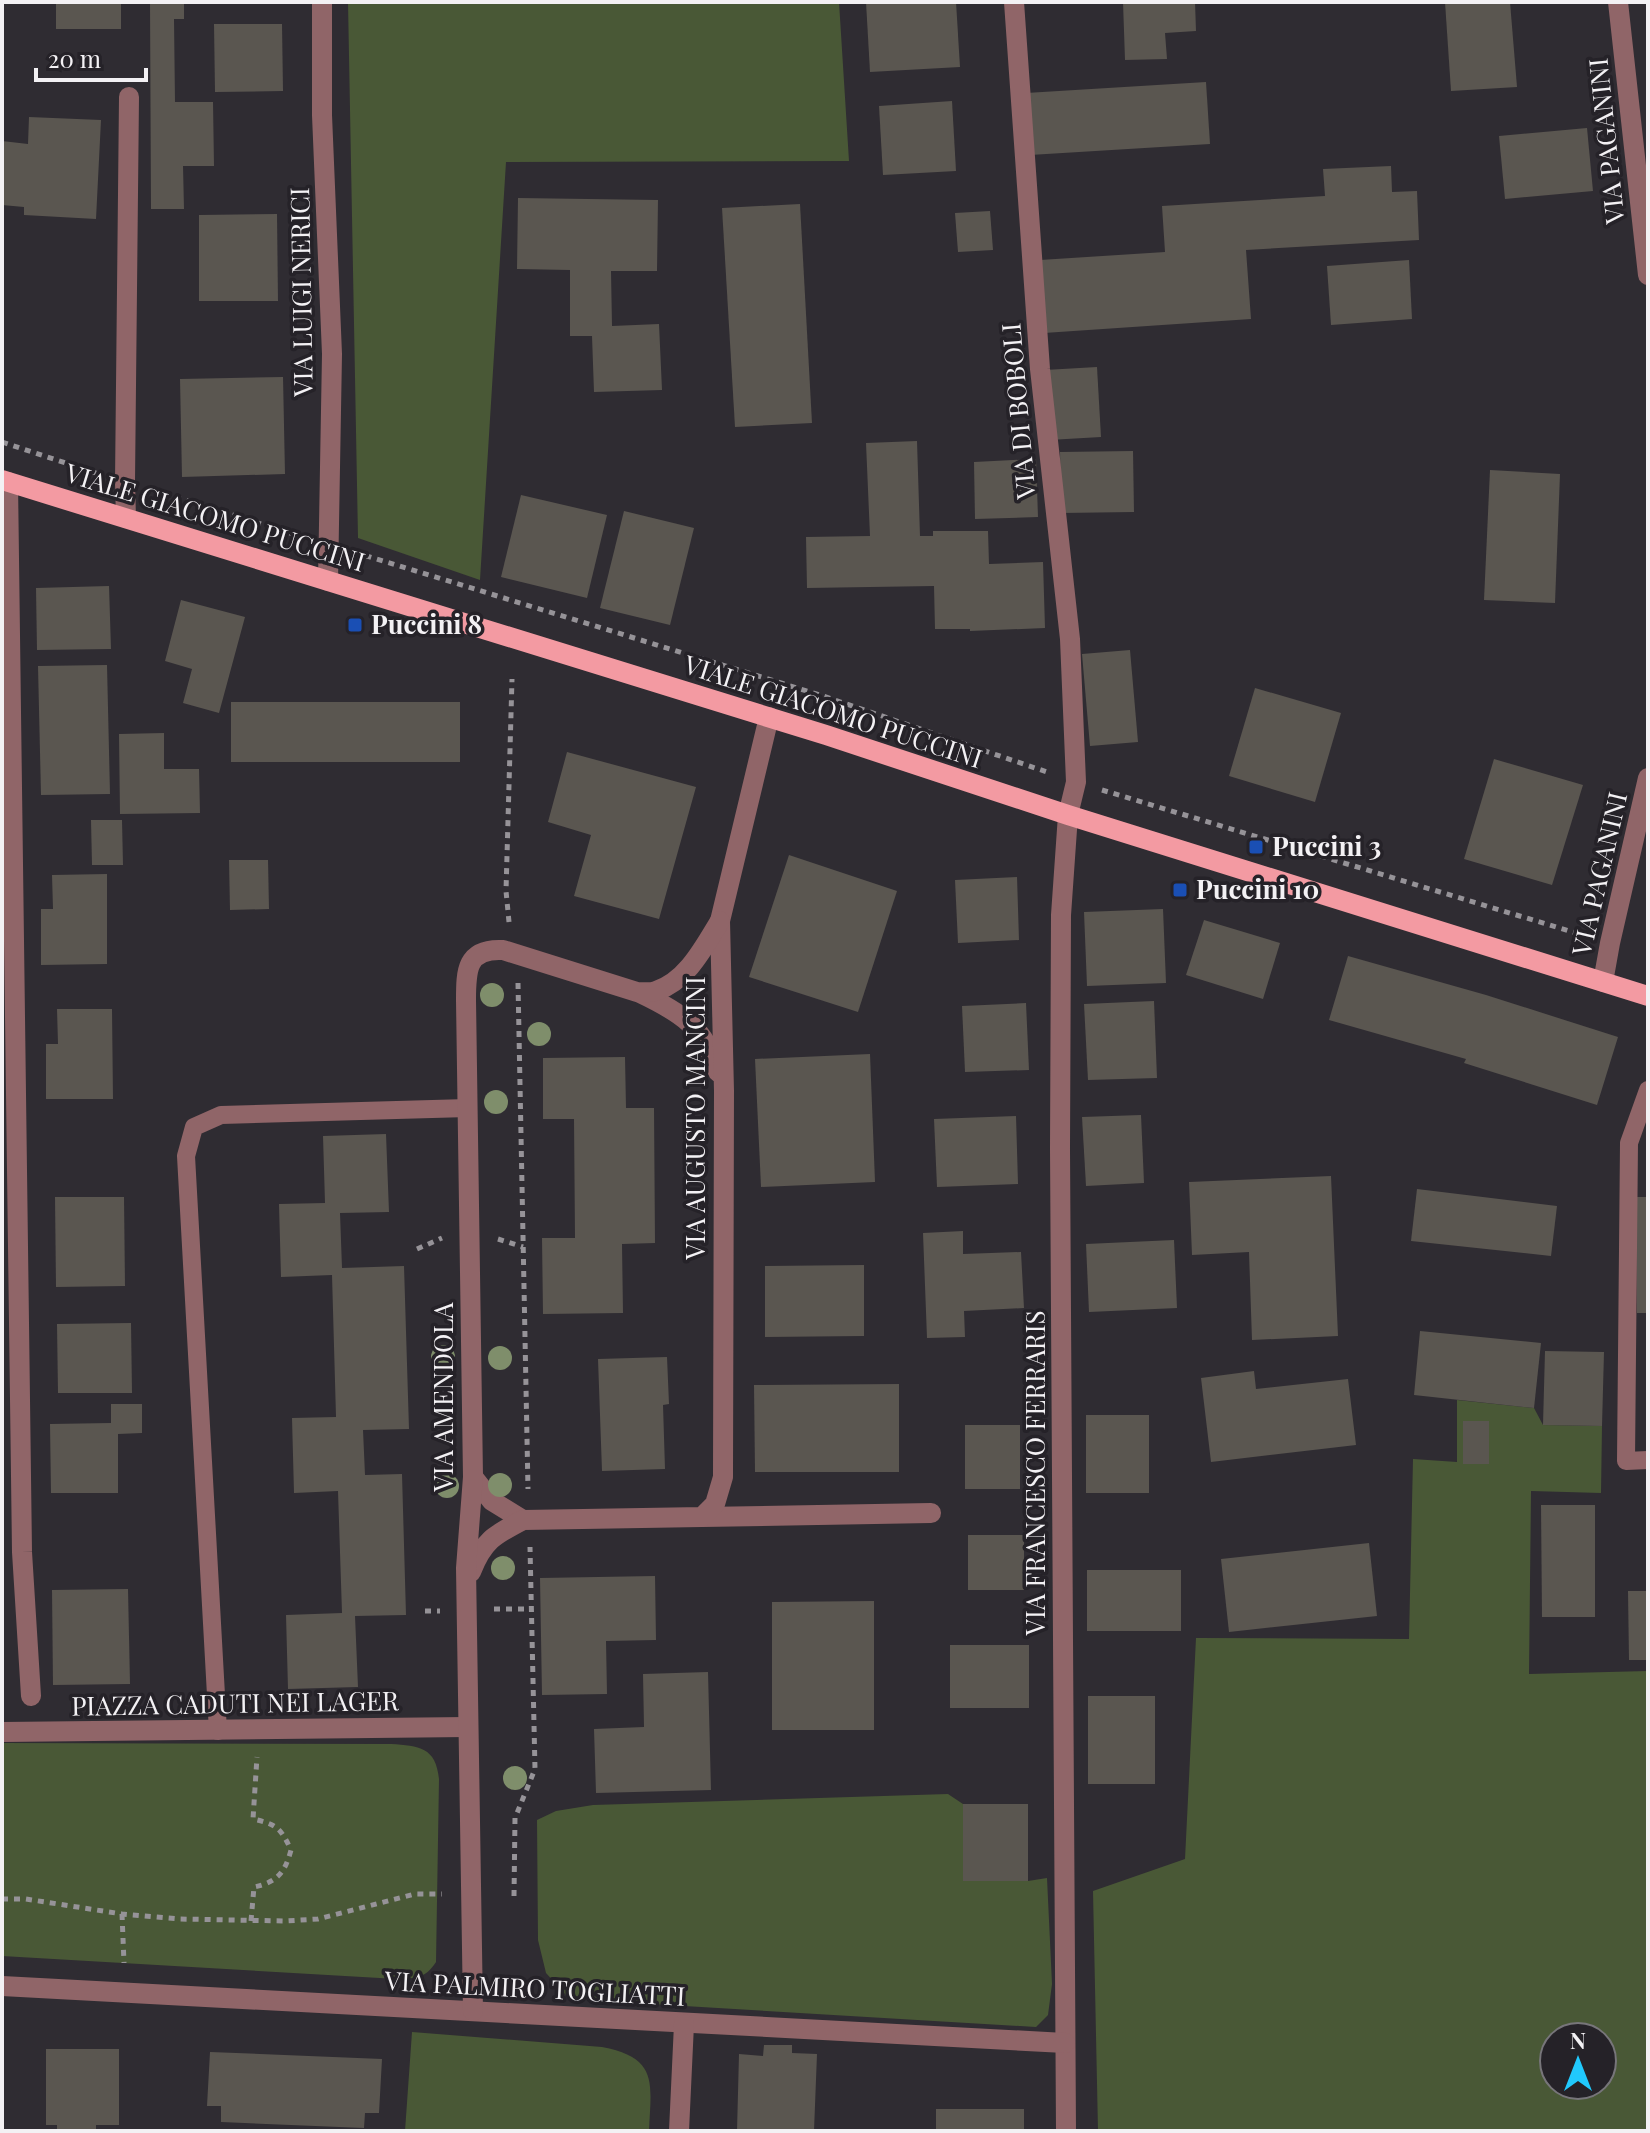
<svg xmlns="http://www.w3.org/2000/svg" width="1650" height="2133" viewBox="0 0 1650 2133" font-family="'Playfair Display',serif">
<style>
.green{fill:#495836;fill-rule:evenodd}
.building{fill:#5a5650}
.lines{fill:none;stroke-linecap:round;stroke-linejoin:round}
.path{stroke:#969398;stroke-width:5;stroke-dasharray:6 6;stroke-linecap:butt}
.service{stroke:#906568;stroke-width:18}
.minor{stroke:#906568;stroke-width:20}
.primary{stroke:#f39aa2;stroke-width:20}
.tree{fill:#7f8e6b}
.transit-dot{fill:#1a4fb4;stroke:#252228;stroke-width:3}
.labels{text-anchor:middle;stroke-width:7;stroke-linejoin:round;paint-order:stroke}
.street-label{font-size:26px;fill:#f3f1f4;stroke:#252228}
.poi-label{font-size:26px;font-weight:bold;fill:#f3f1f4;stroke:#252228;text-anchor:start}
</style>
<rect width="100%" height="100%" fill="#2f2c32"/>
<g class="green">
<path d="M 348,2 L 839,2 L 849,161 L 506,162 L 480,580 L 358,538 Z"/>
<path d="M 1457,1400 L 1534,1408 L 1543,1425 L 1602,1426 L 1601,1493 L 1531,1491 L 1529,1674 L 1648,1671 L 1648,2131 L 1098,2131 L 1093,1891 L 1185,1859 L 1196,1638 L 1409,1639 L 1413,1459 L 1457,1462 ZM 1554,2037 L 1602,2037 L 1602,2085 L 1554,2085 Z"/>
<path d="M 2,1743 L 391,1744 C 419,1746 436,1747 439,1779 L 436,1962 C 425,1979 416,1978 397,1979 L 2,1956 Z"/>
<path d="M 948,1794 L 963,1804 L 964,1881 L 1028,1881 L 1047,1878 L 1052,1984 L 1048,2015 L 1036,2027 L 634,2003 L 566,1995 L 546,1973 L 538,1940 L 537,1820 L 556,1811 L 593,1805 Z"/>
<path d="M 412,2032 L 602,2047 C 659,2058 651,2083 649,2131 L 405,2131 Z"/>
</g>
<g class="building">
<rect x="56" y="2" width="65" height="27"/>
<path d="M 150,2 L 184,2 L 184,19 L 174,19 L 175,102 L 213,102 L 214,166 L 183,166 L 184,209 L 151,209 Z"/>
<path d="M 866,2 L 956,2 L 960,67 L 870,72 Z"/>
<path d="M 1123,2 L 1195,2 L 1196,31 L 1165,33 L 1167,59 L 1125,60 Z"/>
<path d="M 1445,2 L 1510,2 L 1517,87 L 1451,91 Z"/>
<path d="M 214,24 L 282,24 L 283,91 L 215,92 Z"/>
<path d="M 1206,82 L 1210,144 L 1030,155 L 1026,93 Z"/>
<path d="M 952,101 L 956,171 L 883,175 L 879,106 Z"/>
<path d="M 29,117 L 101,120 L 96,219 L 24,215 L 24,207 L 2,205 L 2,141 L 28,144 Z"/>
<path d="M 1587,128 L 1593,191 L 1505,199 L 1499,136 Z"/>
<path d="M 1391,166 L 1392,192 L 1417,191 L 1419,240 L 1246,250 L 1251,319 L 1044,333 L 1040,260 L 1165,252 L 1162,206 L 1325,196 L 1323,169 Z"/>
<path d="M 518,198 L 658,200 L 657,271 L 611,271 L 612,326 L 659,324 L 662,390 L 594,392 L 592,336 L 570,336 L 570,270 L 517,269 Z"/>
<path d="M 800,204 L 812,423 L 735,427 L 722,208 Z"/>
<path d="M 990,211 L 993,250 L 958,252 L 955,213 Z"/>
<path d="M 277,214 L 278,301 L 199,301 L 199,215 Z"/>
<path d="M 1409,260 L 1412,319 L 1331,325 L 1327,266 Z"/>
<path d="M 1097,367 L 1101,437 L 1049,440 L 1045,370 Z"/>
<path d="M 283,377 L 285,474 L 182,477 L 180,379 Z"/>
<path d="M 917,441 L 920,536 L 933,536 L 933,531 L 988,531 L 989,564 L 1043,562 L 1045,628 L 970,631 L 970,629 L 935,629 L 934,586 L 807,588 L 806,537 L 870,536 L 866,443 Z"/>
<path d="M 1133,451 L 1134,512 L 1061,513 L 1060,452 Z"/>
<path d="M 1036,459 L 1038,517 L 975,519 L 974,462 Z"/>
<path d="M 1490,470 L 1560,474 L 1555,603 L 1484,600 Z"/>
<path d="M 521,495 L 607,515 L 587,598 L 501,577 Z"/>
<path d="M 624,511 L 694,528 L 670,625 L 600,608 Z"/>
<path d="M 109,586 L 111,649 L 37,650 L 36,588 Z"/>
<path d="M 181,600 L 245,617 L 219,713 L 183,703 L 192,669 L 165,661 Z"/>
<path d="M 1130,650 L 1138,742 L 1090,746 L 1082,654 Z"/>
<path d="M 107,665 L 110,794 L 41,795 L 38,666 Z"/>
<path d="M 1255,688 L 1341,713 L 1315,802 L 1229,776 Z"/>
<rect x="231" y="702" width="229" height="60"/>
<path d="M 164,733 L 164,769 L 199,769 L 200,813 L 120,814 L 119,734 Z"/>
<path d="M 567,752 L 696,787 L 659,919 L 574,896 L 591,835 L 548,822 Z"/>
<path d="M 1494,759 L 1583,785 L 1552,885 L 1464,859 Z"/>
<path d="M 91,820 L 122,820 L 123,865 L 92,865 Z"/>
<path d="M 789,855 L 897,891 L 858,1012 L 749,977 Z"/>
<path d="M 229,860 L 268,860 L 269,909 L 230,910 Z"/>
<path d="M 107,874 L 107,964 L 41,965 L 41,909 L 53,909 L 52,875 Z"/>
<path d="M 1017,877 L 1019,940 L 958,943 L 955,880 Z"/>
<path d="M 1163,909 L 1166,983 L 1087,986 L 1084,912 Z"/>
<path d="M 1204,920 L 1280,943 L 1263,999 L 1186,975 Z"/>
<path d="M 1348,956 L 1486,995 L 1618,1037 L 1597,1105 L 1464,1063 L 1466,1059 L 1329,1020 Z"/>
<path d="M 1154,1001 L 1157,1078 L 1088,1080 L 1084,1004 Z"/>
<path d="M 1026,1003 L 1029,1070 L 965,1072 L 962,1006 Z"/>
<path d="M 57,1009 L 112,1009 L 113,1099 L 46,1099 L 46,1044 L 58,1044 Z"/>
<path d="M 870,1054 L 875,1182 L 761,1187 L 755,1059 Z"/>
<path d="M 625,1057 L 626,1108 L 654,1108 L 655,1243 L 622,1244 L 623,1313 L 543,1314 L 542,1238 L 575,1238 L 574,1119 L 543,1119 L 543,1058 Z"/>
<path d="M 1141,1115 L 1144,1183 L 1086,1186 L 1082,1117 Z"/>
<path d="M 1016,1116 L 1018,1184 L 937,1187 L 934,1119 Z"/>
<path d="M 386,1134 L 389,1212 L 340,1213 L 342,1268 L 404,1266 L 409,1429 L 363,1430 L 365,1475 L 402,1474 L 406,1615 L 355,1616 L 358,1687 L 288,1689 L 286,1615 L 342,1613 L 338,1491 L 294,1493 L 292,1418 L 336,1417 L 332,1275 L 281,1277 L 279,1204 L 325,1203 L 323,1136 Z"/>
<path d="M 1331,1176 L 1338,1336 L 1252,1340 L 1249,1252 L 1192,1255 L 1189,1182 Z"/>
<path d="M 1417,1189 L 1557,1206 L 1551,1256 L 1411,1241 Z"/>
<path d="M 55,1197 L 124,1197 L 125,1286 L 56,1287 Z"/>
<path d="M 1636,1197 L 1648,1197 L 1648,1313 L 1637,1313 Z"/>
<path d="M 963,1231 L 963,1254 L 1021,1252 L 1024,1308 L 964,1311 L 965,1337 L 927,1338 L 923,1233 Z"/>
<path d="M 1174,1240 L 1177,1308 L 1089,1312 L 1086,1244 Z"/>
<path d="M 864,1265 L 864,1336 L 765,1337 L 765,1266 Z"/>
<path d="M 131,1323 L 132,1393 L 58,1393 L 57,1324 Z"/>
<path d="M 1420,1331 L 1541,1343 L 1534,1408 L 1414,1395 Z"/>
<path d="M 1545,1351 L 1604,1352 L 1602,1426 L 1543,1425 Z"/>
<path d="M 667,1357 L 669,1404 L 663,1405 L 665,1469 L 602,1471 L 598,1359 Z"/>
<path d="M 1254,1371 L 1256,1389 L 1348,1379 L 1356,1445 L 1211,1462 L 1201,1378 Z"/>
<path d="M 899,1384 L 899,1472 L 755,1472 L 754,1385 Z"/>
<path d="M 111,1404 L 142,1404 L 142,1433 L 118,1434 L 118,1493 L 51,1493 L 50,1424 L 111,1423 Z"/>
<rect x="1086" y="1415" width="63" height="78"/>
<rect x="1463" y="1421" width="26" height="43"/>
<rect x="965" y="1425" width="55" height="64"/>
<path d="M 1541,1505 L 1595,1505 L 1595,1617 L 1542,1617 Z"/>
<rect x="968" y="1535" width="56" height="55"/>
<path d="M 1369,1543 L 1377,1616 L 1229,1632 L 1221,1559 Z"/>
<rect x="1087" y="1570" width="94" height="61"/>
<path d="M 655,1576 L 656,1640 L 606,1641 L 607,1694 L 542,1695 L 540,1578 Z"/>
<path d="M 128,1589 L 130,1684 L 53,1685 L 52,1590 Z"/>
<path d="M 1628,1591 L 1648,1591 L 1648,1660 L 1629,1660 Z"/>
<path d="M 874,1601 L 874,1730 L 772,1730 L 772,1602 Z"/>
<rect x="950" y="1645" width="79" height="63"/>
<path d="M 708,1672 L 711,1790 L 596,1793 L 594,1729 L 644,1727 L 643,1674 Z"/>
<rect x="1088" y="1696" width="67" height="88"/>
<rect x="963" y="1804" width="65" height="77"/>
<path d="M 764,2045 L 792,2045 L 792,2053 L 817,2054 L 814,2131 L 737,2131 L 739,2054 L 763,2056 Z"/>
<path d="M 46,2049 L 119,2049 L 119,2125 L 96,2125 L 96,2131 L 57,2131 L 57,2125 L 46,2125 Z"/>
<path d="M 210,2052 L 382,2059 L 379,2113 L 365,2113 L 364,2128 L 221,2122 L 221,2106 L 207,2106 Z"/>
<rect x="936" y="2109" width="88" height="22"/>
</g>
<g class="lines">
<g class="path">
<path d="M 2,442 L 96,473"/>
<path d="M 152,490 L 303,537"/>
<path d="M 354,552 L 820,695 L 1050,773"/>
<path d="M 1102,790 L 1586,936"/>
<path d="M 509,922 L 506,891 L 512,679"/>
<path d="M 518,983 L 528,1489"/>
<path d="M 498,1239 L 523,1247"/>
<path d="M 417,1249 L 442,1238"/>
<path d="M 494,1609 L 531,1609"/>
<path d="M 425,1611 L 440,1611"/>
<path d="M 514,1896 L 515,1818 L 535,1769 L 530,1547"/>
<path d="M 2,1899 L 26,1899 L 122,1914 L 180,1919 L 285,1921 L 318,1919 L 415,1894 L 442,1894"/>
<path d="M 122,1914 L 124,1963"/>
<path d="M 251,1921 L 254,1887 C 278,1882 285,1872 291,1850 C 281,1828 276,1824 253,1819 L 257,1757"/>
</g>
<g class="service">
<path d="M 1648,1090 L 1629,1143 L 1626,1461 L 1648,1460"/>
<path d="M 218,1731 L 186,1156 L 194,1127 L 221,1115 L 468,1108"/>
</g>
<g class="minor">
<path d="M 322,2 L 322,115 L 332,354 L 328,581"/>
<path d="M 1014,2 L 1040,369 L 1070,639 L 1076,782 L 1068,815 L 1061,915 L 1060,1149 L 1066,2131"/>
<path d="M 1618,2 L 1648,275"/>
<path d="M 8,482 L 22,1552 L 31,1696"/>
<path d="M 126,518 L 125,482 L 129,97"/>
<path d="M 1603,982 L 1610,943 L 1648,778"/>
<path d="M 640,993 C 680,1012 705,1027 718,1072"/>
<path d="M 473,1477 L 492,1501 L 523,1520"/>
<path d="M 702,1517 L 931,1513"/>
<path d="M 471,1572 C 483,1541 494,1535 523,1520 L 702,1517 L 715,1504 L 723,1477 L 724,1091 L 720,921 L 769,717"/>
<path d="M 2,1732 L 468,1727"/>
<path d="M 2,1986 L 1065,2043"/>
<path d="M 473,2011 L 466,1568 L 473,1477 L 466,1000 C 466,971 466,948 503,950 L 637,992 C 643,992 651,993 656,991 C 687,981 704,947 720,921"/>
<path d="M 679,2131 L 684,2024"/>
</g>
<path class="primary" d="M 2,480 L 826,735 L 1068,815 L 1648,996"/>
</g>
<g class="tree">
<circle cx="492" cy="995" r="12"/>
<circle cx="539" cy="1034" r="12"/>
<circle cx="496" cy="1102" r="12"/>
<circle cx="443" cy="1357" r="12"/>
<circle cx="500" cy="1358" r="12"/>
<circle cx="500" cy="1485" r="12"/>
<circle cx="447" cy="1486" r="12"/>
<circle cx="503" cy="1568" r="12"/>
<circle cx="515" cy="1778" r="12"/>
</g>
<g class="transit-dot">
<rect x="347" y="617" width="16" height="16" rx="4"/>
<rect x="1248" y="839" width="16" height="16" rx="4"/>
<rect x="1172" y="882" width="16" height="16" rx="4"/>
</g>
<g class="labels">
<g class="street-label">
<text transform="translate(1607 141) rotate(-96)" y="9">VIA PAGANINI</text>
<text transform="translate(302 292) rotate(-91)" y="9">VIA LUIGI NERICI</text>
<text transform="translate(1019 411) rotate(-95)" y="9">VIA DI BOBOLI</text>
<text transform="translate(215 518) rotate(17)" y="9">VIALE GIACOMO PUCCINI</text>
<text transform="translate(833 712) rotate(18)" y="9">VIALE GIACOMO PUCCINI</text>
<text transform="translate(1600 874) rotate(-77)" y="9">VIA PAGANINI</text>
<text transform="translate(696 1118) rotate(-90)" y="9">VIA AUGUSTO MANCINI</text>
<text transform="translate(444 1397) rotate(-90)" y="9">VIA AMENDOLA</text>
<text transform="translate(1036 1473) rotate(-90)" y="9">VIA FRANCESCO FERRARIS</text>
<text transform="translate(235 1704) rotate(-1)" y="9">PIAZZA CADUTI NEI LAGER</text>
<text transform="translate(535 1989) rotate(3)" y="9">VIA PALMIRO TOGLIATTI</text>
</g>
<g class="poi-label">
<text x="371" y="634">Puccini 8</text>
<text x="1272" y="856">Puccini 3</text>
<text x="1196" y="899">Puccini 10</text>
</g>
</g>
<rect width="1650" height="2133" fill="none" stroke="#f3f1f4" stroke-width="8"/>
<g transform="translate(1578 2061)"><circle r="38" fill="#252228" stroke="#77757a" stroke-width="2"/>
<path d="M0-6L14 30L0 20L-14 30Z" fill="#21c9fd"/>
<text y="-12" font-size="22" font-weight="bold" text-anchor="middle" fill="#f3f1f4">N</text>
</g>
<path d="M36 68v12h110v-12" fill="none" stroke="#f3f1f4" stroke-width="4"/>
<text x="48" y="68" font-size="24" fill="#f3f1f4" stroke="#252228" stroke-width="6" paint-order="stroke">20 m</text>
</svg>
